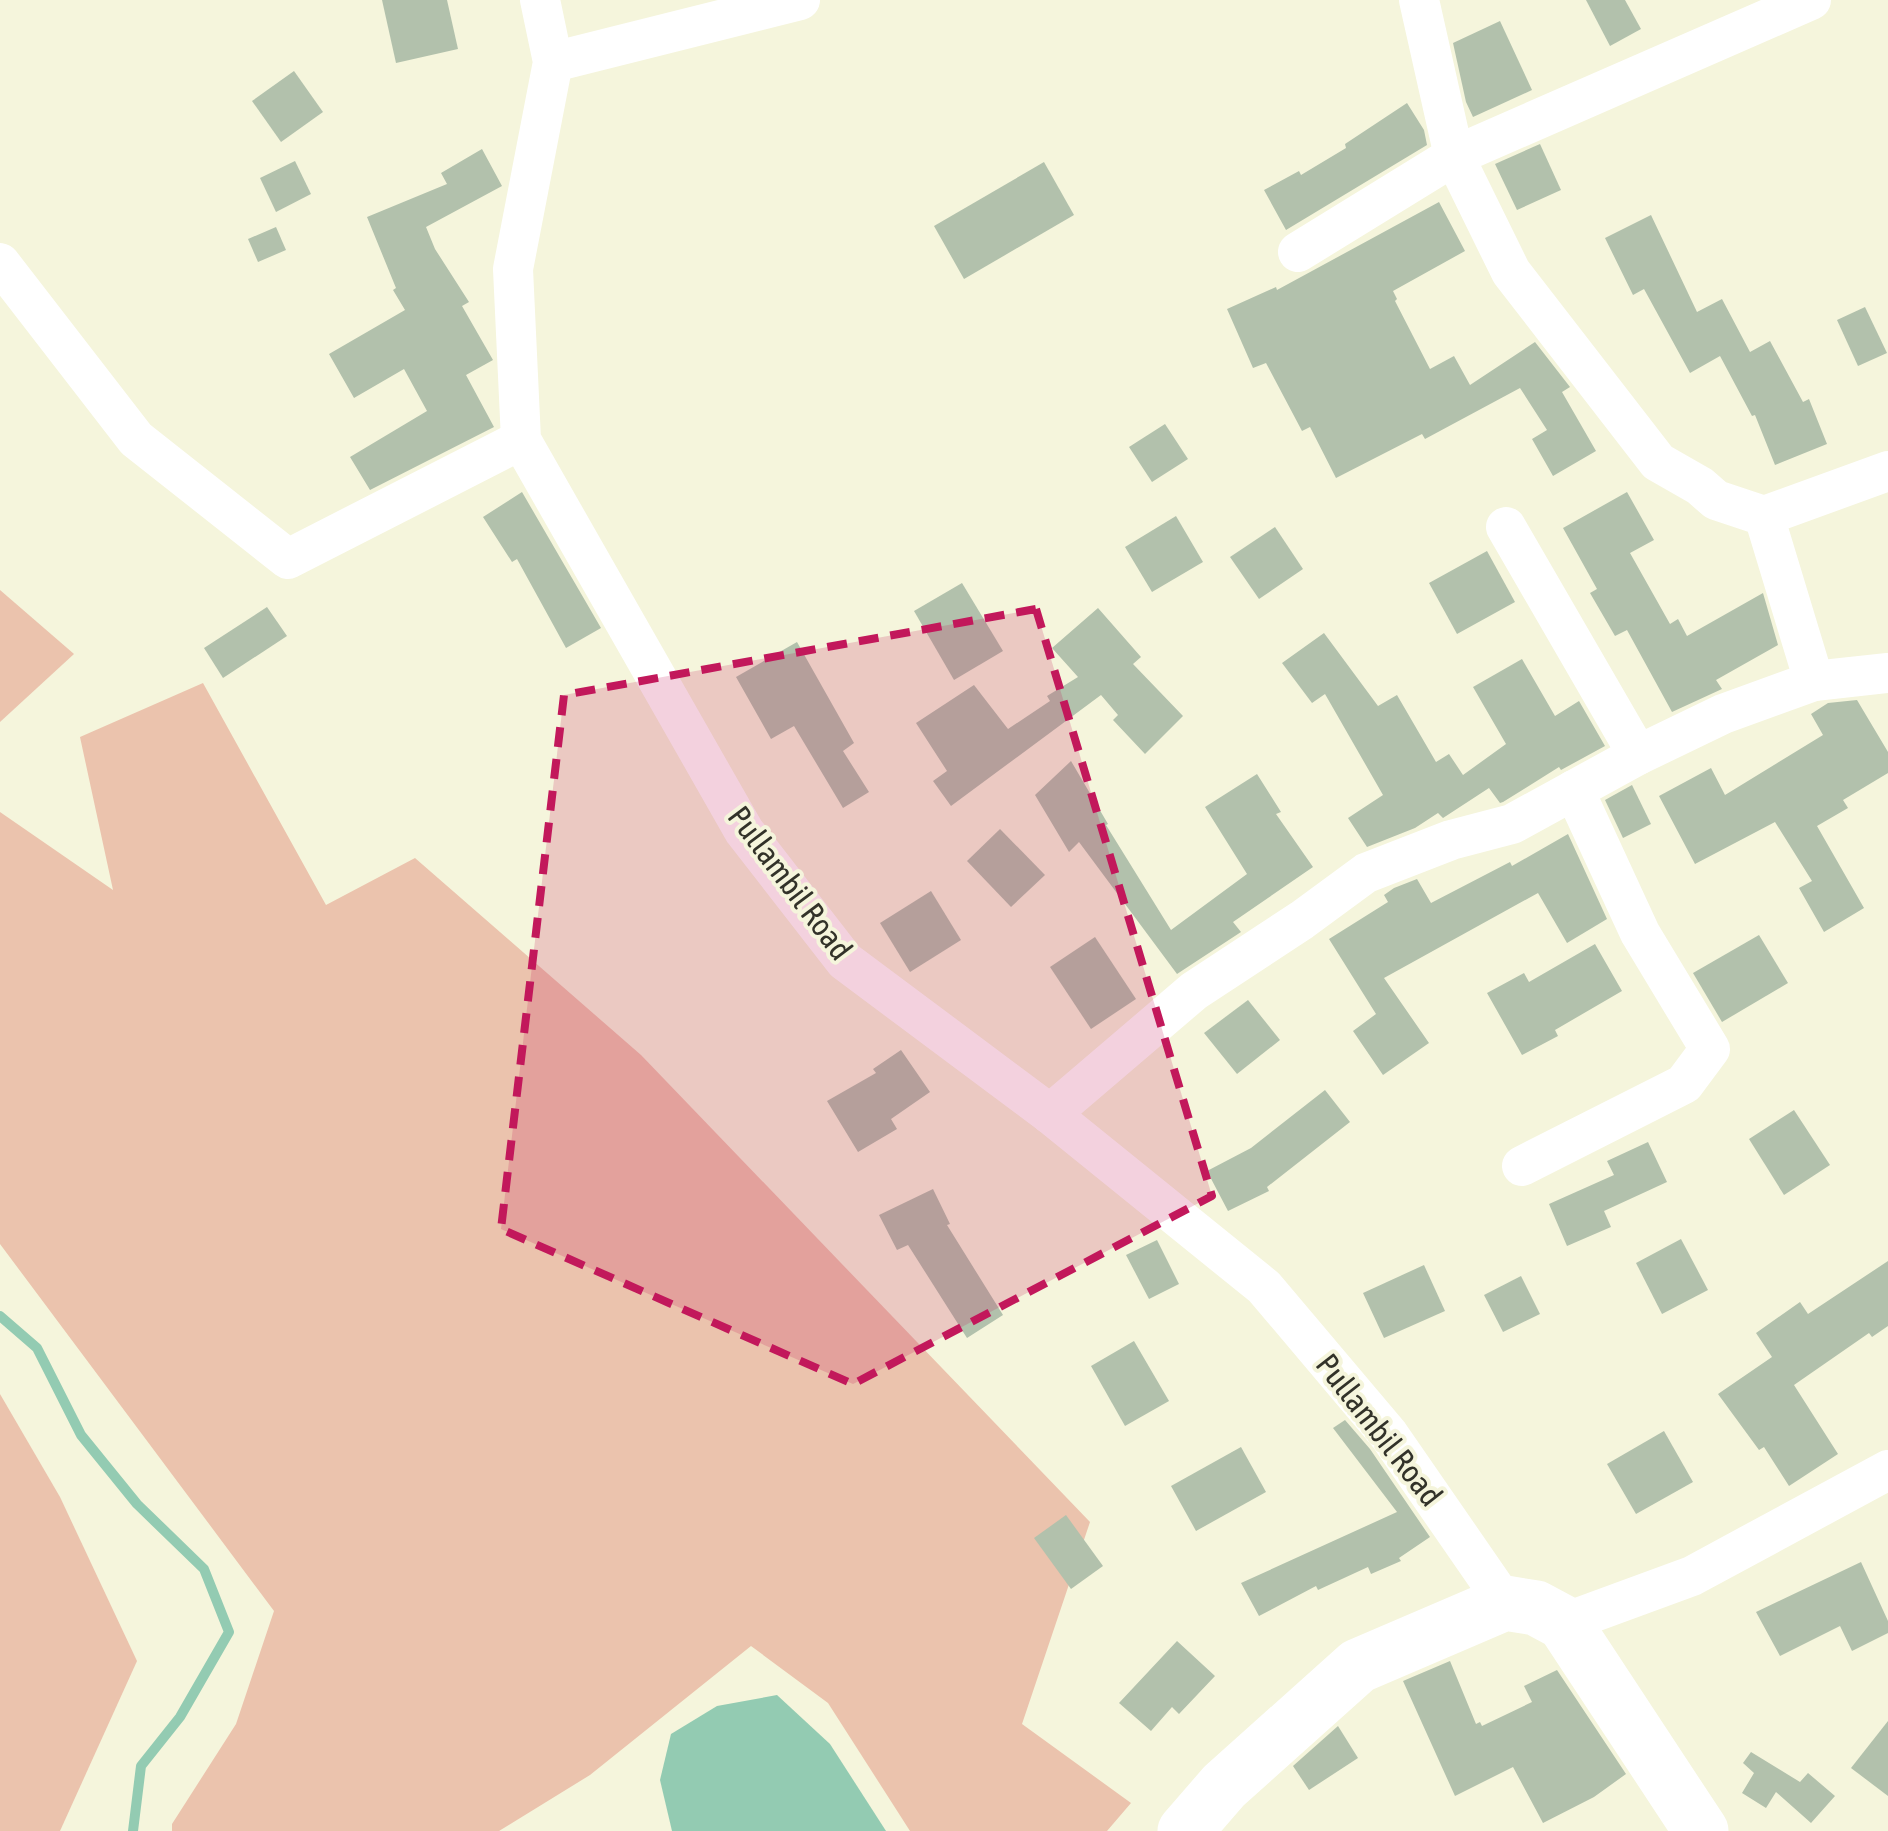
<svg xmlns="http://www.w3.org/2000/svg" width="1888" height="1831" viewBox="0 0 1888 1831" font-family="'Asap Condensed',sans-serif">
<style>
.green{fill:#ebc3ad}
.water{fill:#93cbb2}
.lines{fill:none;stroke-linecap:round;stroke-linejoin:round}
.stream{stroke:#93cbb2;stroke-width:10}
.building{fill:#b2c1ac}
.street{stroke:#fff;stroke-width:40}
.secondary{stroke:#fff;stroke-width:55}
.marked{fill:#c2185b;fill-opacity:0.2;stroke:#c2185b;stroke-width:8;stroke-dasharray:20 12;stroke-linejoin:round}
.labels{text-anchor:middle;stroke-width:8;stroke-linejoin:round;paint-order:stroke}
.street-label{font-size:32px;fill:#323229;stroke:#f5f5dc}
</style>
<rect width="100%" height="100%" fill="#f5f5dc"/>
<g class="green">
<path d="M 0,590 L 74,654 L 0,722 Z"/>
<path d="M 203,683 L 326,905 L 415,858 L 641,1055 L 1090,1522 L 1022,1724 L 1131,1803 L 1107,1831 L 910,1831 L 828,1703 L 751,1646 L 590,1775 L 499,1831 L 172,1831 L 172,1824 L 236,1724 L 274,1611 L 0,1244 L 0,812 L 113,890 L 80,737 Z"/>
<path d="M 0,1394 L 60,1497 L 137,1661 L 60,1831 L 0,1831 Z"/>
</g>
<path class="water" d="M 777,1695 L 830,1744 L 886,1831 L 672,1831 L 660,1780 L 671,1734 L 717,1706 Z"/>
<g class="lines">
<path class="stream" d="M 0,1316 L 37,1348 L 81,1435 L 137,1504 L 204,1569 L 229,1632 L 180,1717 L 141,1766 L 133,1831"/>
</g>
<g class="building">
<path d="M 382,0 L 447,0 L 458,49 L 396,63 Z"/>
<path d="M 1586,0 L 1625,0 L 1641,29 L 1610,46 Z"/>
<path d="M 1500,21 L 1532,90 L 1473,117 L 1466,102 L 1453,43 Z"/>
<path d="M 294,71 L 323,112 L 281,142 L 252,101 Z"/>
<path d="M 1407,103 L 1424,130 L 1427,145 L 1286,230 L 1264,190 L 1299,171 L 1301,175 L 1346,148 L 1345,144 Z"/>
<path d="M 1540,144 L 1561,190 L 1517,210 L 1495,164 Z"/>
<path d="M 482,149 L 502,186 L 426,227 L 435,249 L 469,302 L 462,306 L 493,360 L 466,375 L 494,427 L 370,490 L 350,457 L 427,411 L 404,369 L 354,398 L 329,354 L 405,310 L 393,290 L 396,288 L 367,217 L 447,184 L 441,173 Z"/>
<path d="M 295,161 L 311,194 L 276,212 L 260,178 Z"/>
<path d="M 1044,162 L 1074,215 L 964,279 L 934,226 Z"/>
<path d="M 1439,202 L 1465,251 L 1393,291 L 1397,299 L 1395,301 L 1430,369 L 1454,356 L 1470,385 L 1535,342 L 1570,387 L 1562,392 L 1596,451 L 1553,476 L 1532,439 L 1547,430 L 1520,388 L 1425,439 L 1422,434 L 1336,478 L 1310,427 L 1302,431 L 1266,363 L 1253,368 L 1227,309 L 1276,287 L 1277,290 Z"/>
<path d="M 1651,215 L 1697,312 L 1722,299 L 1750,352 L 1770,341 L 1803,402 L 1809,399 L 1827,444 L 1775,465 L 1755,415 L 1752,416 L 1720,356 L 1690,373 L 1644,289 L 1633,295 L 1605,238 Z"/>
<path d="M 276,227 L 286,250 L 258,262 L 248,239 Z"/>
<path d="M 1865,307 L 1887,353 L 1858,366 L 1837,320 Z"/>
<path d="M 1165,424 L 1188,459 L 1152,482 L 1129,447 Z"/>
<path d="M 522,492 L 601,628 L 566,648 L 517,559 L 512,562 L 483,517 Z"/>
<path d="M 1627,492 L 1654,540 L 1630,553 L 1670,624 L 1678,619 L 1687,636 L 1763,593 L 1778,645 L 1716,680 L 1722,689 L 1672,712 L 1627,630 L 1615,636 L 1590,593 L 1597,589 L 1563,528 Z"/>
<path d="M 1176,516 L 1203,562 L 1152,592 L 1125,547 Z"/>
<path d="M 1275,527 L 1303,569 L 1259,599 L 1230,557 Z"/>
<path d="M 1487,551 L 1515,602 L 1457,634 L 1429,583 Z"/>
<path d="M 962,583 L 1003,651 L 954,680 L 914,611 Z"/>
<path d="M 267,607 L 287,636 L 223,678 L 204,648 Z"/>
<path d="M 1098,608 L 1141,657 L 1133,664 L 1183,716 L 1145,754 L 1113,720 L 1118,715 L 1101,695 L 951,806 L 933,781 L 947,771 L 916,723 L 974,685 L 1008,729 L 1050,701 L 1047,696 L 1078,677 L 1052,648 Z"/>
<path d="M 1324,633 L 1378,706 L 1397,695 L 1436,762 L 1449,754 L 1463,775 L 1506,744 L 1473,687 L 1522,659 L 1555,716 L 1579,701 L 1605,746 L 1561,770 L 1559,767 L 1503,802 L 1500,803 L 1489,788 L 1443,818 L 1438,813 L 1415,828 L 1367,847 L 1348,818 L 1383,795 L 1325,694 L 1312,703 L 1282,663 Z"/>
<path d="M 797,642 L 854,743 L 843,751 L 869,792 L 843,808 L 794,726 L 771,739 L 736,677 Z"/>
<path d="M 1857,700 L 1888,752 L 1888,773 L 1843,800 L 1848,808 L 1817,826 L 1864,908 L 1824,932 L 1799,888 L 1812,881 L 1775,822 L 1695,864 L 1659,796 L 1711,768 L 1725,795 L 1823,735 L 1811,714 L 1828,703 Z"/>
<path d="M 1071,761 L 1108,824 L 1106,825 L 1171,930 L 1247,874 L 1205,807 L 1257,774 L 1281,812 L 1276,814 L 1313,867 L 1233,922 L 1241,932 L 1177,974 L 1079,842 L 1069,852 L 1035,795 Z"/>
<path d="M 1632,785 L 1651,824 L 1623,838 L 1605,800 Z"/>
<path d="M 1000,829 L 1045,875 L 1011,907 L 967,861 Z"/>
<path d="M 1568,834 L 1607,919 L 1567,943 L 1538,893 L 1384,978 L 1429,1043 L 1383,1075 L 1353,1031 L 1376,1014 L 1329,939 L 1388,902 L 1384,895 L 1394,888 L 1417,879 L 1431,903 L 1510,862 L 1512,866 Z"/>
<path d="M 931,891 L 961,940 L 910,972 L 880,923 Z"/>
<path d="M 1759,935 L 1788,983 L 1722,1022 L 1693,973 Z"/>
<path d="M 1095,937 L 1136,999 L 1091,1029 L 1050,967 Z"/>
<path d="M 1595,944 L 1622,991 L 1555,1030 L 1558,1036 L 1522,1055 L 1487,993 L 1524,973 L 1529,982 Z"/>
<path d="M 1248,1000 L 1280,1040 L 1237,1074 L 1204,1033 Z"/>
<path d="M 901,1050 L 930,1092 L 891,1119 L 897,1129 L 858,1152 L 827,1101 L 876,1073 L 873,1069 Z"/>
<path d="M 1325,1090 L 1350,1122 L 1267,1187 L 1269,1191 L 1228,1211 L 1207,1171 L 1251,1148 Z"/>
<path d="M 1794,1110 L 1830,1165 L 1784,1195 L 1749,1139 Z"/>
<path d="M 1648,1142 L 1667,1182 L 1604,1211 L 1611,1227 L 1567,1246 L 1549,1204 L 1614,1175 L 1607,1161 Z"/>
<path d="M 933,1189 L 950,1224 L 947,1225 L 1003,1315 L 967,1338 L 908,1245 L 897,1250 L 879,1215 Z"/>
<path d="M 1681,1239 L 1708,1290 L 1662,1314 L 1636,1263 Z"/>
<path d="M 1157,1240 L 1179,1284 L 1149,1299 L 1126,1255 Z"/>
<path d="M 1888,1261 L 1888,1326 L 1872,1337 L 1869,1333 L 1794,1385 L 1838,1454 L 1789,1486 L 1764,1447 L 1759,1450 L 1718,1394 L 1772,1357 L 1756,1333 L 1800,1302 L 1808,1314 Z"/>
<path d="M 1424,1265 L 1445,1311 L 1384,1338 L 1363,1293 Z"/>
<path d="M 1521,1276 L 1540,1314 L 1503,1332 L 1484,1295 Z"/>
<path d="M 1134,1341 L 1169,1401 L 1125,1426 L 1091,1366 Z"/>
<path d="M 1345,1420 L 1370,1449 L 1430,1537 L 1399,1558 L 1401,1561 L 1371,1574 L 1368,1567 L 1318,1590 L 1316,1586 L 1259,1616 L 1241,1583 L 1397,1512 L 1333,1428 Z"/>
<path d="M 1664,1431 L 1693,1482 L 1636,1514 L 1607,1464 Z"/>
<path d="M 1241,1447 L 1266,1492 L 1196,1531 L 1171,1486 Z"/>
<path d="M 1066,1515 L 1103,1566 L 1071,1589 L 1034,1538 Z"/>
<path d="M 1861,1562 L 1888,1621 L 1888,1633 L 1852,1651 L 1840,1626 L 1780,1656 L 1756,1612 Z"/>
<path d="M 1177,1641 L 1215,1676 L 1179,1714 L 1172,1707 L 1151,1731 L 1119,1703 Z"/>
<path d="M 1450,1661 L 1476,1724 L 1480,1722 L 1482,1726 L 1532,1702 L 1524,1686 L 1557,1670 L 1626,1774 L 1594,1797 L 1543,1823 L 1513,1767 L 1455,1796 L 1403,1681 Z"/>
<path d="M 1888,1721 L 1888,1796 L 1851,1768 Z"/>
<path d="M 1338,1726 L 1358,1758 L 1309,1790 L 1293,1766 Z"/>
<path d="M 1751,1752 L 1800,1782 L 1808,1773 L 1835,1796 L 1811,1823 L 1776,1792 L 1766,1808 L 1742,1793 L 1754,1773 L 1743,1763 Z"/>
</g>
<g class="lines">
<g class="street">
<path d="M 540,0 L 553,62 L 513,269 L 521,440 L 744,831 L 845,961 L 1050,1114 L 1264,1287 L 1389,1435 L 1505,1603"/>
<path d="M 1419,0 L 1454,156 L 1511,272 L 1658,462 L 1700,486 L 1716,500 L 1764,516 L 1888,471"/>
<path d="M 553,62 L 800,0"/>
<path d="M 1298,252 L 1454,156 L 1811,0"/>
<path d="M 0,263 L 136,439 L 288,559 L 521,440"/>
<path d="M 1764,516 L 1814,681"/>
<path d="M 1506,527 L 1638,755"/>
<path d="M 1050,1114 L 1194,991 L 1302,920 L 1366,873 L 1451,840 L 1512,824 L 1638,755 L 1723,714 L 1814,681 L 1888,673"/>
<path d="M 1522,1166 L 1684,1084 L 1710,1049 L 1640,933 L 1574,790"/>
<path d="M 1564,1623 L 1692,1576 L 1888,1470"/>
</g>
<path class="secondary" d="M 1185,1831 L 1224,1786 L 1358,1666 L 1505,1603 L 1536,1608 L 1564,1623 L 1701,1831"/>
</g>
<path class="marked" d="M 1036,609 L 1212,1196 L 853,1384 L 501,1229 L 564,695 Z"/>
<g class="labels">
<g class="street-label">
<text transform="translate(790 883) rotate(53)" y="11">Pullambil Road</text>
<text transform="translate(1379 1430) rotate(52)" y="11">Pullambil Road</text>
</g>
</g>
</svg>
